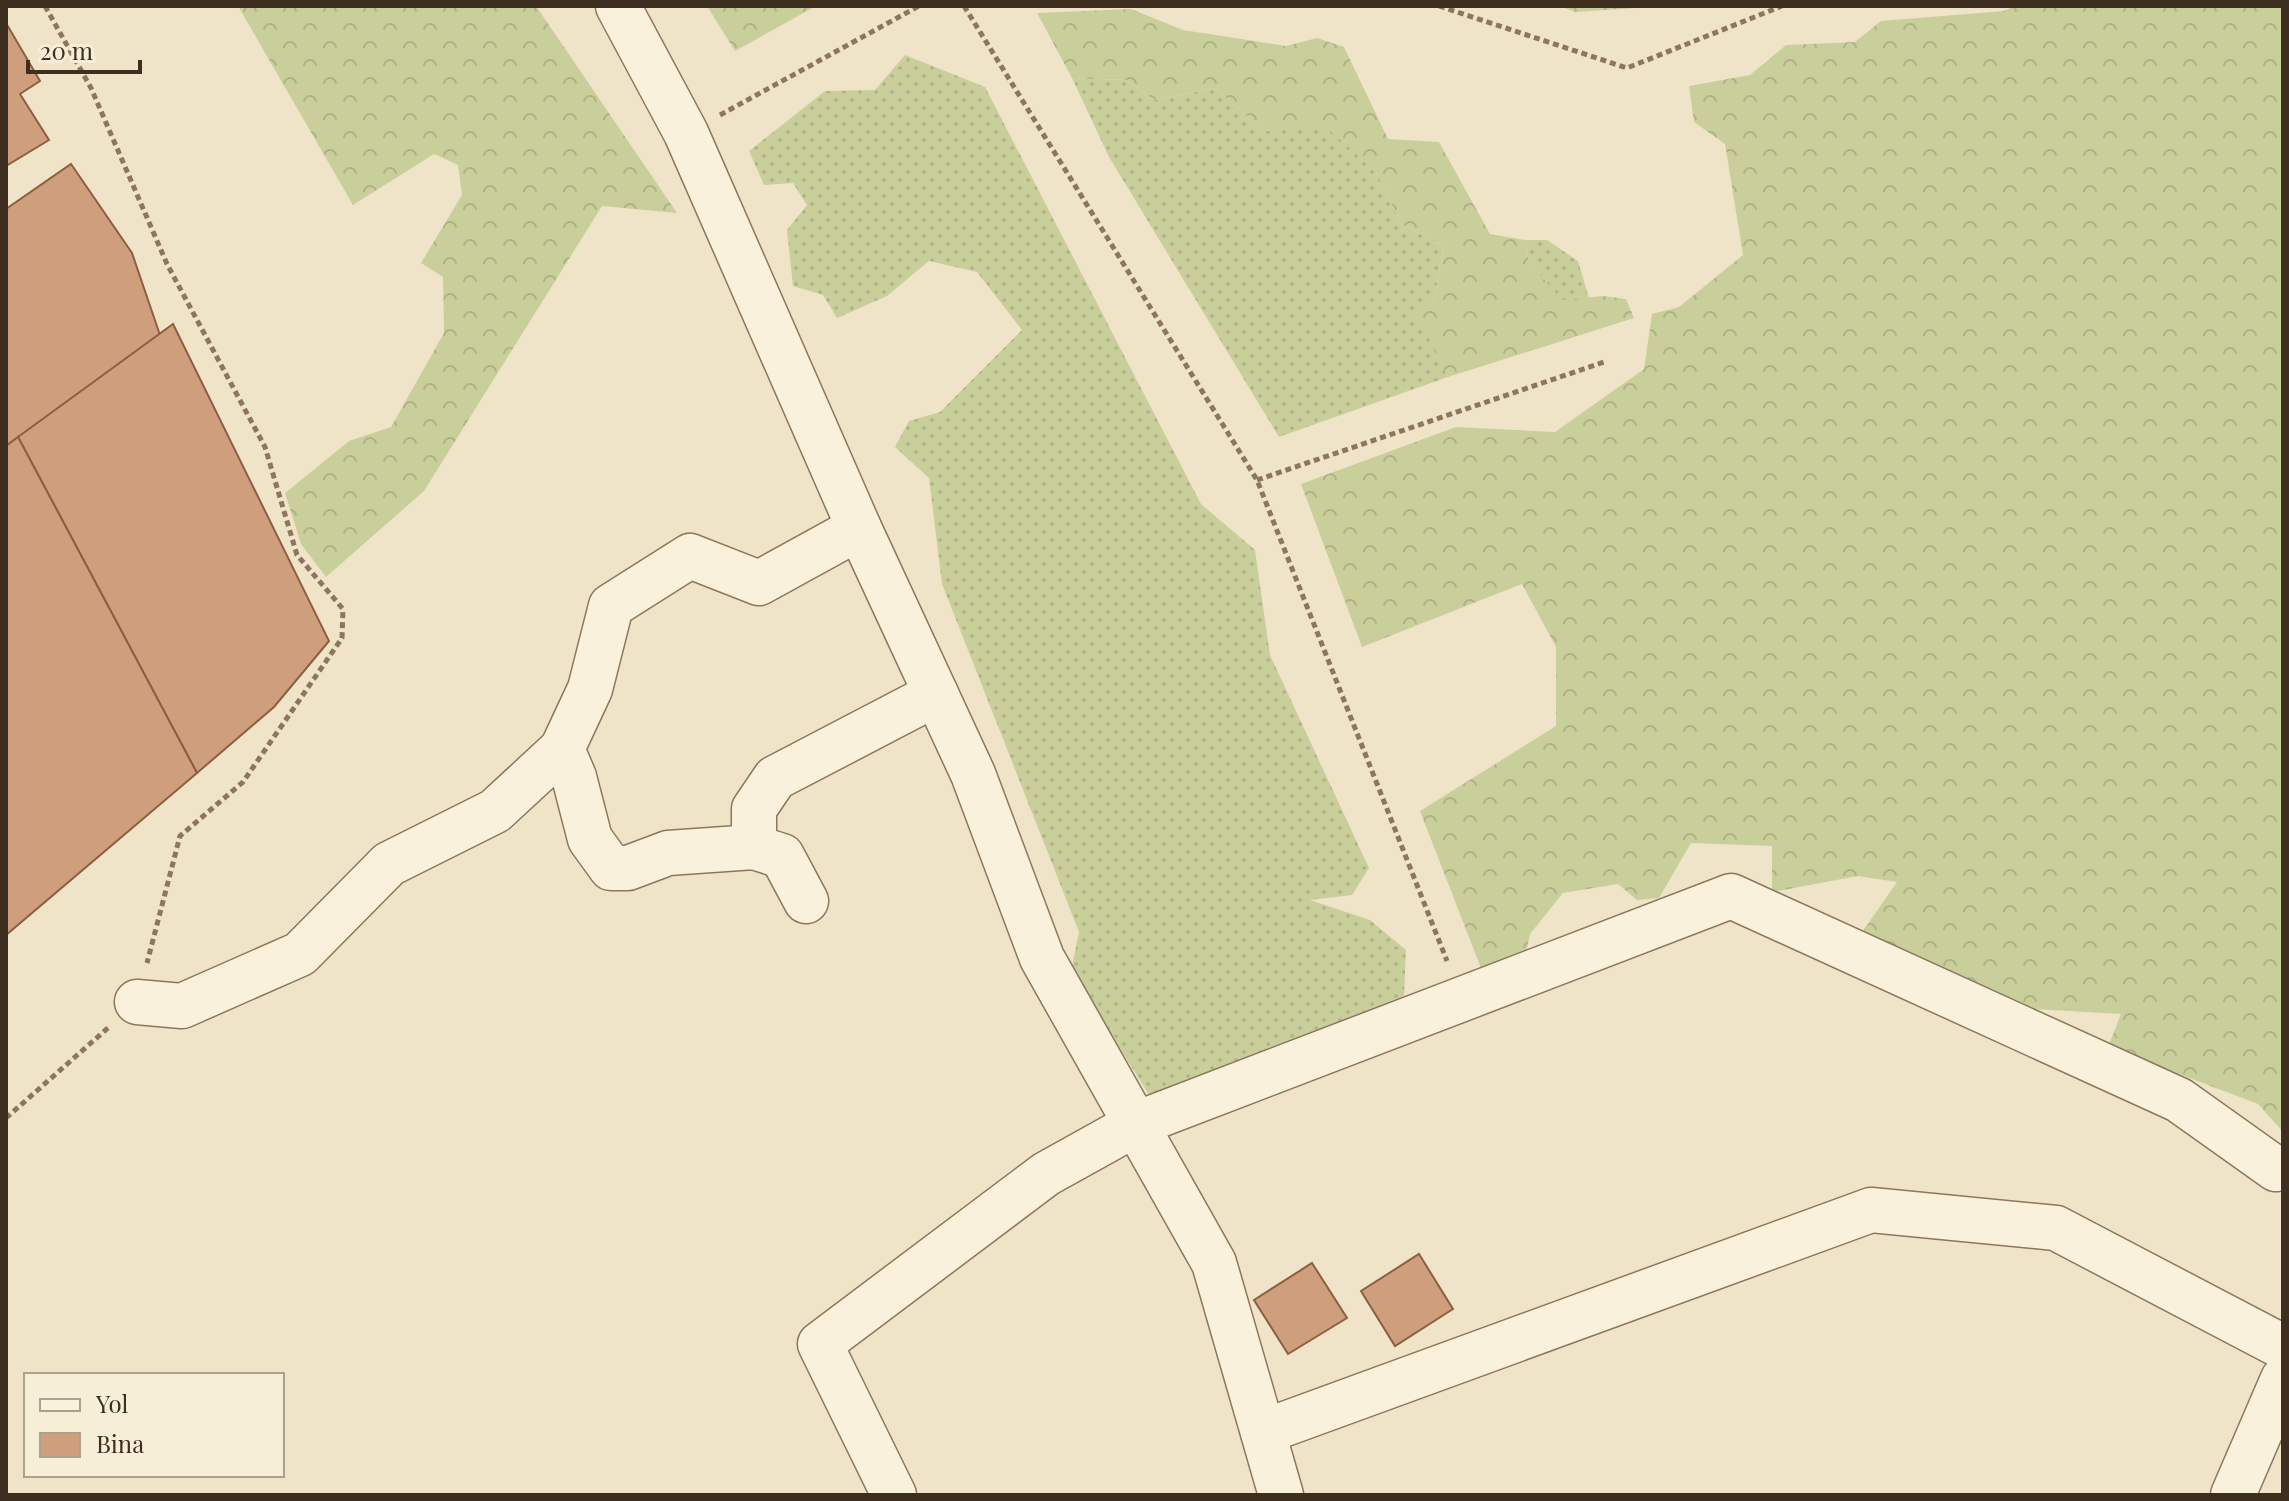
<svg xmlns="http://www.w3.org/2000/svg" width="2289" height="1501" viewBox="0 0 2289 1501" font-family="'Playfair Display',serif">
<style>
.grass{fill:url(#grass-dots)}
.forest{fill:url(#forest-crowns)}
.building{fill:#cf9f7d;stroke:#8d5f41;stroke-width:2}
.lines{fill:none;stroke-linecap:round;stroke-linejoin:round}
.minor-casing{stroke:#8d765c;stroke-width:47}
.path{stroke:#8d765c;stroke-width:5;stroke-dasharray:6 4;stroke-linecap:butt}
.minor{stroke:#faf1dc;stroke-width:44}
</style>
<defs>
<pattern id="grass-dots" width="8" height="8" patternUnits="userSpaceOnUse" patternTransform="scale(2)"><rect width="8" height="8" fill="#c9cf9b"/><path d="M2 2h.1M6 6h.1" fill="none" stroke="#aeb285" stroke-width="1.8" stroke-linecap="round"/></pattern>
<pattern id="forest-crowns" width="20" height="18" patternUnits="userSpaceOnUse" patternTransform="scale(2)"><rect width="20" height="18" fill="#c9cf9b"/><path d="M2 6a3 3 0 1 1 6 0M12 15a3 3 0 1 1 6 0" fill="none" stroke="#aeb285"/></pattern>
</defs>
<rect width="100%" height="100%" fill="#f0e4c8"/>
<g class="grass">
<path d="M 905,55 L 985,87 L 1201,504 L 1255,550 L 1270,655 L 1369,868 L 1352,895 L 1310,900 L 1370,920 L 1406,950 L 1404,996 L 1150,1096 L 1071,971 L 1079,932 L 942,584 L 929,478 L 895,447 L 909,421 L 940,412 L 1022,330 L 977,272 L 929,261 L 887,296 L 837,318 L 823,295 L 793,286 L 787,230 L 807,205 L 793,183 L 764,185 L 749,151 L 825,91 L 875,90 Z"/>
<path d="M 1072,78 L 1126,80 L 1155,100 L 1215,88 L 1264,131 L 1327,127 L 1377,173 L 1401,224 L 1444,246 L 1434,300 L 1418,315 L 1448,377 L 1279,437 L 1109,157 Z"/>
<path d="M 1525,240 L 1547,240 L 1578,261 L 1589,298 L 1562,301 L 1529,262 Z"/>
</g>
<g class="forest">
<path d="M 238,6 L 536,6 L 677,213 L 602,206 L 424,491 L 326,577 L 301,544 L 285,493 L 349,441 L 391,427 L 444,333 L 443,277 L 421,263 L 462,195 L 458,165 L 434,154 L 353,205 Z"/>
<path d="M 707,6 L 816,6 L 735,51 Z"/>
<path d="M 1560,6 L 1668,6 L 1575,12 Z"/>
<path d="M 2015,6 L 2283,6 L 2283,1132 L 2258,1104 L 2108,1047 L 2121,1014 L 2033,1009 L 1863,931 L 1897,882 L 1858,876 L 1772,892 L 1772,846 L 1691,843 L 1659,898 L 1637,900 L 1618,884 L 1563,893 L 1530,934 L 1525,959 L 1484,976 L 1420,811 L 1556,726 L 1556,647 L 1522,584 L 1362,647 L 1301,484 L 1456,427 L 1555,432 L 1644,369 L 1652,314 L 1679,307 L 1743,255 L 1725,144 L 1694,122 L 1689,86 L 1750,75 L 1786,45 L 1855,42 L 1881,21 L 2004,11 Z"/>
<path d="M 1131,9 L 1183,30 L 1286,46 L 1317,38 L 1344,47 L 1388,139 L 1439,142 L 1490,234 L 1525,240 L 1529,262 L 1562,300 L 1603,296 L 1626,299 L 1634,318 L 1448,377 L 1417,315 L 1434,300 L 1444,246 L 1401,224 L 1377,173 L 1327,128 L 1264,131 L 1215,88 L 1155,100 L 1126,80 L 1072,78 L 1037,13 Z"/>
</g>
<g class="building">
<path d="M 6,23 L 40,81 L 20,94 L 49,140 L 6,166 Z"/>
<path d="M 71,164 L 132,253 L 160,335 L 6,446 L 6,209 Z"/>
<path d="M 173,324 L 329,641 L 274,707 L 197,773 L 18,437 Z"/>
<path d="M 18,437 L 197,773 L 6,935 L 6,446 Z"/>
<path d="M 1419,1254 L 1453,1309 L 1395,1346 L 1361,1291 Z"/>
<path d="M 1312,1263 L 1347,1318 L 1288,1354 L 1254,1300 Z"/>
</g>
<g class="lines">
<defs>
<g id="minor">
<path d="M 618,6 L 686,133 L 859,528 L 973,774 L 1042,958 L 1214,1263 L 1281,1495"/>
<path d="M 562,749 L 574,777 L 590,839 L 611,868 L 628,868 L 668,853 L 754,847 L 782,856 L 806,901"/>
<path d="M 754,847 L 754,809 L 775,778 L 936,694"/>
<path d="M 137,1002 L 182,1006 L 300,954 L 389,864 L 495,811 L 562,749 L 590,689 L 611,606 L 690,556 L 759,583 L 859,528"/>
<path d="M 1263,1432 L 1871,1210 L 2056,1228 L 2283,1347"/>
<path d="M 894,1495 L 820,1344 L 1046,1174 L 1136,1124 L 1731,896 L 2179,1100 L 2276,1169"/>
<path d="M 2233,1495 L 2283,1379"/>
</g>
</defs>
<use href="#minor" class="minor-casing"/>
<g class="path">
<path d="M 45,6 L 91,88 L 167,264 L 265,447 L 297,555 L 343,609 L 342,638 L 243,782 L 180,836 L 147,963"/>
<path d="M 964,6 L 1257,480 L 1447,961"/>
<path d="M 1439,6 L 1627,68 L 1782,6"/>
<path d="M 720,115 L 919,6"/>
<path d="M 1257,480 L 1607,361"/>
<path d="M 6,1118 L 109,1027"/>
</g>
<use href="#minor" class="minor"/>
</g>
<rect width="2289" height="1501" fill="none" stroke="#3d2e20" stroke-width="16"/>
<rect x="24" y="1373" width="260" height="104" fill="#f7eed8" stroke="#ada18e" stroke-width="2"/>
<rect x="40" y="1399" width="40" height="12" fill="#faf1dc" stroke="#ada18e" stroke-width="2"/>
<text x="96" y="1413" font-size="24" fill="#3d2e20">Yol</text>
<rect x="40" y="1433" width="40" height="24" fill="#cf9f7d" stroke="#ada18e" stroke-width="2"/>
<text x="96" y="1453" font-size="24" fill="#3d2e20">Bina</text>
<path d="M28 60v12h112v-12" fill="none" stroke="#3d2e20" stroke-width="4"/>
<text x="40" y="60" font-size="24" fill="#3d2e20" stroke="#f7eed8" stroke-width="6" paint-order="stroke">20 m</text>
</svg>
